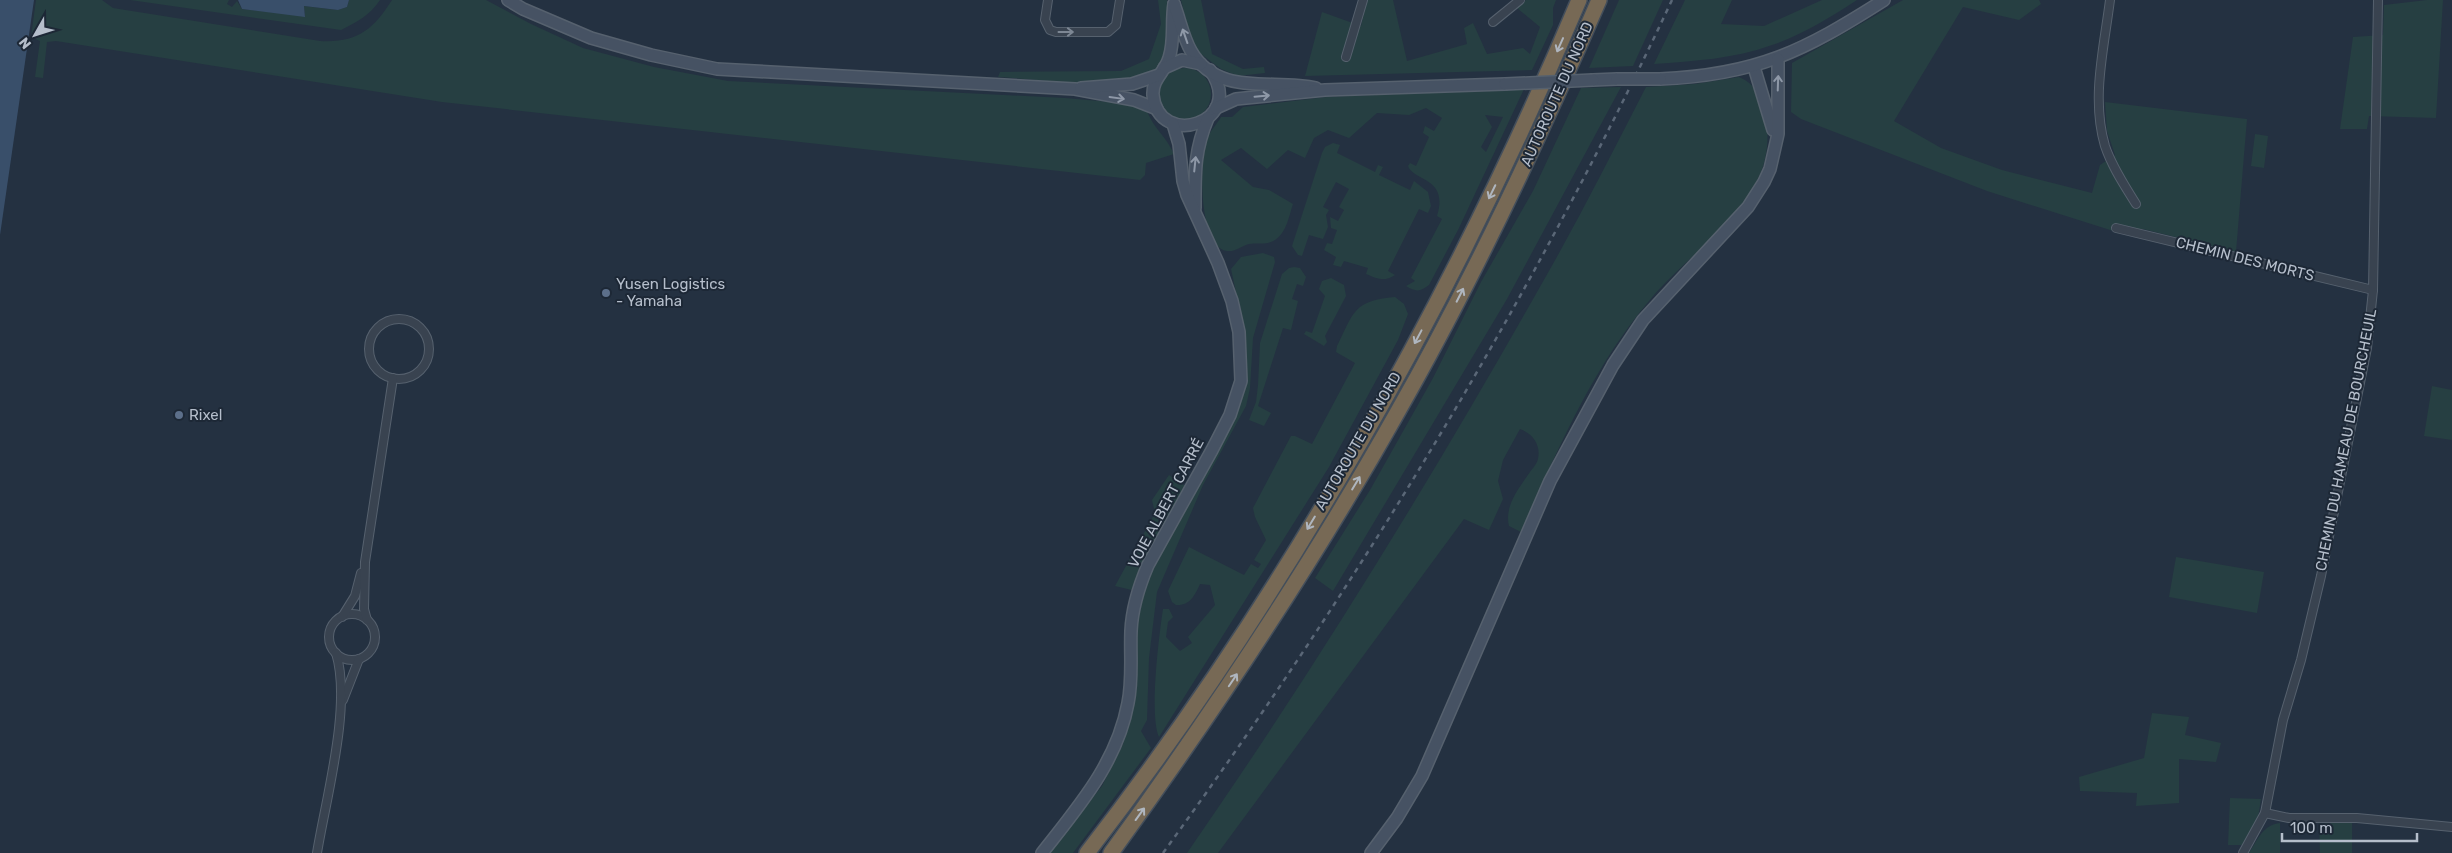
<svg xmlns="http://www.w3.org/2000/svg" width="2452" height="853" viewBox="0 0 2452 853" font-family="Rubik,sans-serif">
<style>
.green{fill:#263f42;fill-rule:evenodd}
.water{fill:#394f6a}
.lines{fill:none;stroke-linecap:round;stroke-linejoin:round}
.street-casing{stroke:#56616e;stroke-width:10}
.secondary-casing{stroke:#56616e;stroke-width:14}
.highway-casing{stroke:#434e5b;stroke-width:18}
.street{stroke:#394350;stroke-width:8}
.secondary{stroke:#465263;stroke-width:11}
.highway{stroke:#776955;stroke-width:15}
.rail{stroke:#5a6777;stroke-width:2.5;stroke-dasharray:5 5;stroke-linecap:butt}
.secondary-bridge-casing{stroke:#56616e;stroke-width:14;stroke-linecap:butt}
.secondary-bridge{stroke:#465263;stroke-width:11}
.oneway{stroke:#7d8794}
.oneway2{stroke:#8e98a7}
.oneway3{stroke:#afb6bf}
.service-dot{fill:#5c6f8a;stroke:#1d2836;stroke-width:2}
.labels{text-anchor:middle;stroke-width:4;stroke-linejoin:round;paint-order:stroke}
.street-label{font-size:15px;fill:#b5becb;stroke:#1d2836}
.poi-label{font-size:15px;fill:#b5becb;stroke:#1d2836;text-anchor:start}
</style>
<rect width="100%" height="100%" fill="#243141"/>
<g class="green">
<path d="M 36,0 L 102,0 L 113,8 L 320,41 C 357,43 373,30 392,0 L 486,0 L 531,24 L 583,48 L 654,67 L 728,81 L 1065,98 L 1133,104 L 1146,108 C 1153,129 1165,134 1174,154 L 1146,163 L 1145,175 L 1140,180 L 442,102 L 56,41 L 47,42 L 43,78 L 35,77 L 40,41 L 31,37 Z"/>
<path d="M 130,0 L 229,0 L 227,4 L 232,7 L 237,1 L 242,9 L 305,16 L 304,6 L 338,10 L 347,7 L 349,0 L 380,0 C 370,15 357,22 341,30 Z"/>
<path d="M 1158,0 L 1167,0 L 1167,55 C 1163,61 1158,68 1151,72 C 1116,93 1039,79 998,77 L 1000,72 L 1121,71 L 1149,59 L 1161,24 Z"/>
<path d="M 1181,0 L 1201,0 L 1212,54 L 1243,69 L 1264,67 L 1265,73 L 1238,76 L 1221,69 L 1193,48 Z"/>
<path d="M 1367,0 L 1393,0 L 1407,61 L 1467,44 L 1464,28 L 1473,23 L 1487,54 L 1523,48 L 1530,54 L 1540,27 L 1517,8 L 1526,0 L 1556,0 L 1553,8 L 1553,25 L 1532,70 L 1305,76 L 1322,12 L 1361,26 Z"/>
<path d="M 1619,0 L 1663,0 L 1633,66 L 1589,68 Z"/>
<path d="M 1685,0 L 1732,0 L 1721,24 L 1764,26 L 1822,0 L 1857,0 C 1831,17 1802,35 1772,45 C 1734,59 1694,61 1654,64 Z"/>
<path d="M 1903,0 L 2039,0 L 2041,4 L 2019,20 L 1963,7 L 1894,121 L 1941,148 L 2002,170 L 2092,193 L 2100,165 L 2115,155 L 2107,131 L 2105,102 L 2247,119 L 2236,252 L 2143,229 L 2126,235 L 1987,191 L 1801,119 L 1791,112 L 1792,63 Z"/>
<path d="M 2427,0 L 2443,0 L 2436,118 L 2369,116 L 2367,129 L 2340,129 L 2353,37 L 2383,35 L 2384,5 Z"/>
<circle cx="1185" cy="94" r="26"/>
<path d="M 1739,77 C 1771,89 1773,147 1760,174 C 1737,226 1684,258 1649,301 C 1592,368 1556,453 1521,532 L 1509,526 C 1504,506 1519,488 1530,472 C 1532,469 1537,464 1538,459 C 1541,445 1533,434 1520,429 L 1503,460 L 1498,481 L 1503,499 L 1489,530 L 1464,519 L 1218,853 L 1187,853 C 1316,667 1434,475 1545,278 C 1581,215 1613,151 1646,87 L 1695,84 Z"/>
<path d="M 1621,87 L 1507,299 L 1333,591 L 1315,578 L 1370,490 L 1433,378 L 1481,282 L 1533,191 L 1581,88 Z"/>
<path d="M 1524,89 L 1459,228 L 1429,285 C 1420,292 1416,292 1406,286 L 1415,281 L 1411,278 L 1442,219 L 1437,216 C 1449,177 1414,182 1408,166 L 1410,163 L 1416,166 L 1429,137 L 1423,133 L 1425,126 L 1434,131 L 1442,118 L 1426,108 L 1409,115 L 1377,113 L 1349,138 L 1328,130 L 1314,138 L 1305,158 L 1288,150 L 1267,169 L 1241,148 L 1221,160 L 1253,187 L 1269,190 L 1293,204 C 1288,219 1286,238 1268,243 C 1262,244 1255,243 1249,244 C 1241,246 1236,252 1227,251 C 1198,248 1199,159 1207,139 C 1210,131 1217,124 1221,117 L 1232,117 L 1243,107 L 1326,97 ZM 1485,115 L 1503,117 L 1486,152 L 1481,147 L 1492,127 Z"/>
<path d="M 2255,134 L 2268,136 L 2264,168 L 2251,166 Z"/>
<path d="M 1333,143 L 1340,145 L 1337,153 L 1375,172 L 1378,165 L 1383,167 L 1379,175 L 1410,190 L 1414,181 L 1428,192 L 1431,206 L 1428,213 L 1419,209 L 1388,271 L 1395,275 C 1384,282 1378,279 1366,274 L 1368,268 L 1344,261 L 1341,267 L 1333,265 L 1336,257 L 1324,250 L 1327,243 L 1332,244 L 1337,230 L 1331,228 L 1330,217 L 1338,221 L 1344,210 L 1339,207 L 1349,189 L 1336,182 L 1323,207 L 1329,210 L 1326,215 L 1328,227 L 1323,239 L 1309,235 L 1302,256 L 1298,255 L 1292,246 L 1322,153 L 1325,147 Z"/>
<path d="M 1263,253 L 1274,257 L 1275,262 L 1253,338 L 1250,388 L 1246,406 L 1203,485 L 1157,592 L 1149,658 L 1147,720 L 1141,731 L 1151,748 L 1073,853 L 1049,853 L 1102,786 L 1123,744 L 1137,683 L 1137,625 L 1144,593 L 1115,586 L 1155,513 L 1152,500 L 1169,475 L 1193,491 L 1245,377 L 1245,334 L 1231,269 L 1241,257 Z"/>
<path d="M 1294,267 L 1300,268 L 1306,277 L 1303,286 L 1297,284 L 1292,299 L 1298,301 L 1291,330 L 1283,328 L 1258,406 L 1271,413 L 1264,426 L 1249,420 L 1256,402 L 1258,385 L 1260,343 L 1282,274 L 1289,268 Z"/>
<path d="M 1331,278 L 1344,285 L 1346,296 L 1325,336 L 1327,342 L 1324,346 L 1304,334 L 1306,331 L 1312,333 L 1325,296 L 1319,289 L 1322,281 Z"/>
<path d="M 1395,297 L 1404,304 L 1408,314 L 1398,340 L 1329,467 L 1159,737 C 1149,716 1159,635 1163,609 L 1169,609 L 1173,617 L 1168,622 L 1166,637 L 1180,651 L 1192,643 L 1188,637 L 1215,605 L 1210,585 L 1200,584 C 1195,595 1190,606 1176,605 L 1172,602 L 1168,591 L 1189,547 L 1244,575 L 1251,564 L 1258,568 L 1261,564 L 1254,560 L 1266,540 L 1255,517 L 1253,508 L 1291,436 L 1295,436 L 1312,444 L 1355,363 L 1336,352 L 1337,346 C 1354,312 1353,301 1395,297 Z"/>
<path d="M 2432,386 L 2452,390 L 2452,440 L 2424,436 Z"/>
<path d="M 2176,557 L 2264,572 L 2257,613 L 2169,597 Z"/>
<path d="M 2152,713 L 2189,717 L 2185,735 L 2221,743 L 2216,762 L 2179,759 L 2179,803 L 2136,806 L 2137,793 L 2080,791 L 2079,777 L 2144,758 Z"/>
<path d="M 2230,798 L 2261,799 L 2258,818 L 2244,845 L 2228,845 Z"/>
<path d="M 2319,822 L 2352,822 L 2352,853 L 2320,853 Z"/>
<path d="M 2280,823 L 2280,853 L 2249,853 C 2258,839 2263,825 2280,823 Z"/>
</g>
<g class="water">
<path d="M 0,0 L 34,0 L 0,235 Z"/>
<path d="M 238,0 L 349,0 L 347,7 L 338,10 L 304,6 L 305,17 L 242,9 Z"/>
</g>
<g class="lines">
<defs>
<g id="street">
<path d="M 1048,0 L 1045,20 L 1050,30 L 1056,32 L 1108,32 L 1116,25 L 1120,0"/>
<path d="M 2110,0 C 2104,48 2091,99 2105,146 C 2112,167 2125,186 2136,204"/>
<path d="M 1493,22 L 1520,0"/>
<path d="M 1346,57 L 1363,0"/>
<path d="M 2116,228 L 2373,290"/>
<circle cx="399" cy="349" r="30"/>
<circle cx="352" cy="637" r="23"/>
<path d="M 342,617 L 355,596 L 361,573"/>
<path d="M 367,620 L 364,609 L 365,562 L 393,378"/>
<path d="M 343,700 L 359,659"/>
<path d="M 2265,813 L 2289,818 L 2357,818 L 2452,827"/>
<path d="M 317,853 C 326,798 352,705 336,653"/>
<path d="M 2243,853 L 2265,813 L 2283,720 L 2301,660 L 2321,576 L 2367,348 L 2373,290 L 2378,0"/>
</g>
<g id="secondary">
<path d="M 508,0 L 523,9 L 591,38 L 651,55 L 717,69 L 1075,89 L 1134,100 L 1157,109"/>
<path d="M 1174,4 C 1171,21 1175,41 1169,58 C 1165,72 1152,79 1153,95 C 1158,150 1248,123 1210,70"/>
<path d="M 1174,4 C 1180,20 1183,37 1191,51 C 1218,98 1275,78 1316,88"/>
<path d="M 1754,67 L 1773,130"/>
<path d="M 1164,68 L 1182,60 L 1201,64"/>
<path d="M 1660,79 C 1757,75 1804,51 1884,0"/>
<path d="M 1593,80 L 1617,79"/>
<path d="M 1081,88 L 1132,84 L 1159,75"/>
<path d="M 1216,108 L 1236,99 L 1325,90 L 1505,84"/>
<path d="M 1195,208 C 1195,173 1194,151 1208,118"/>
<path d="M 1042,853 C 1078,807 1117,763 1128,703 C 1133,679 1130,655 1131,631 C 1132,608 1139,586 1148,565 L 1212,450 L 1230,415 L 1241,381 L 1239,332 L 1232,301 L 1218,263 L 1187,195 L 1183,181 L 1179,144 L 1173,124"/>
<path d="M 1371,853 L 1397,818 L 1422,776 L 1550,481 L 1613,365 L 1643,320 L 1748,207 L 1764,182 L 1770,169 L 1778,134 L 1778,59"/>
</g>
<g id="highway">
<path d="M 1087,853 C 1285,598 1454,297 1579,0"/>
<path d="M 1111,853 C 1214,711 1311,566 1397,413 C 1473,280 1538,141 1599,0"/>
</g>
</defs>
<use href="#street" class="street-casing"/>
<use href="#secondary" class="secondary-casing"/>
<use href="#highway" class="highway-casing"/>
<use href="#street" class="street"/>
<use href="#secondary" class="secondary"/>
<use href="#highway" class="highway"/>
<path class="rail" d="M 1163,853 C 1358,585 1531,300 1672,0"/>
<defs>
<g id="secondary-bridge">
<path d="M 1617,79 L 1660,79"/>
<path d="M 1505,84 L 1593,80"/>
</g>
</defs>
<use href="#secondary-bridge" class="secondary-bridge-casing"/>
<use href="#secondary-bridge" class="secondary-bridge"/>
</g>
<defs><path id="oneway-shaft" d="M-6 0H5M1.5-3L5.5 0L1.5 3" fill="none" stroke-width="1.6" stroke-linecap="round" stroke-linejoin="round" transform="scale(1.25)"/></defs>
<use class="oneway" href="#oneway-shaft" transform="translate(1066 32)"/>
<g class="oneway2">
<use href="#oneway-shaft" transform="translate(1185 36) rotate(-109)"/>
<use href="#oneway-shaft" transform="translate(1778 83) rotate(-88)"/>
<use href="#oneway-shaft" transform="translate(1262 96) rotate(-5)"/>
<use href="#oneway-shaft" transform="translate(1117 98) rotate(8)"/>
<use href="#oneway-shaft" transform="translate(1195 164) rotate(-84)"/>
</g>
<g class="oneway3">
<use href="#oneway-shaft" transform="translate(1560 45) rotate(114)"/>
<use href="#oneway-shaft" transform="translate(1492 192) rotate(116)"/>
<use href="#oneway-shaft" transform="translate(1460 295) rotate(-63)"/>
<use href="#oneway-shaft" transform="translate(1418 337) rotate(118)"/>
<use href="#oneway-shaft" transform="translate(1356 483) rotate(-59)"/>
<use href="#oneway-shaft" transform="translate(1311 523) rotate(121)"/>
<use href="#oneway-shaft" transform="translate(1233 680) rotate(-56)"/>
<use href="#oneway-shaft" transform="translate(1140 814) rotate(-54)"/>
</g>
<g class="service-dot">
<circle cx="606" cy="293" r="5"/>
<circle cx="179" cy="415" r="5"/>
</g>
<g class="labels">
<g class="street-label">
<text transform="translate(1557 94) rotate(-66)" y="5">AUTOROUTE DU NORD</text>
<text transform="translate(2245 259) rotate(14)" y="5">CHEMIN DES MORTS</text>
<text transform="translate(2346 440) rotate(-79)" y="5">CHEMIN DU HAMEAU DE BOURCHEUIL</text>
<text transform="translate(1358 441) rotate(-60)" y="5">AUTOROUTE DU NORD</text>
<text transform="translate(1166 503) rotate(-62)" y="5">VOIE ALBERT CARRÉ</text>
</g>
<g class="poi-label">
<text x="616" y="289">Yusen Logistics<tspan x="616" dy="17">- Yamaha</tspan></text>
<text x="189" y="420">Rixel</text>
</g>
</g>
<g transform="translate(35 35) rotate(231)" stroke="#1d2836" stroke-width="4" paint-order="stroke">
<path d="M0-4L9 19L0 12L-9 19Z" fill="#b5becb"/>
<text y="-8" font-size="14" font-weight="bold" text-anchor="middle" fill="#b5becb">N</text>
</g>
<path d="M2282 833v8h135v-8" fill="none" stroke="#b5becb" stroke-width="2.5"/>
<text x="2290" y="833" font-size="15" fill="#b5becb" stroke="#1d2836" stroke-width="4" paint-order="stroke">100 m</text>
</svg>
